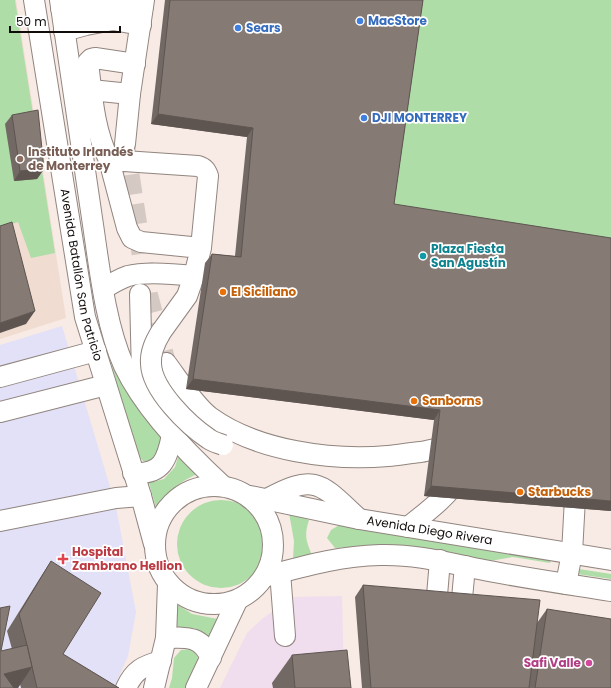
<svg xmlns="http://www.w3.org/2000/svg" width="611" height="688" viewBox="0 0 611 688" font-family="Poppins,sans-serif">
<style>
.commercial{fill:#f0dded}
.built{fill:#f0dcd1}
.medical{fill:#e3e1f7}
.green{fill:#aedda7}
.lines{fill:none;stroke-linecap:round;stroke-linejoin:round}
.minor-tunnel{stroke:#d5c9c3;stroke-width:20;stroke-dasharray:20 10;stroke-linecap:butt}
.minor-casing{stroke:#91857f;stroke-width:22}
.minor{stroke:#fff;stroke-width:20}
.minor-bridge-casing{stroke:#91857f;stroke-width:22;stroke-linecap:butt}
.minor-bridge{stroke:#fff;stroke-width:20}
.wall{fill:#736964}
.shaded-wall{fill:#5e5551}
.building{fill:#867a74;stroke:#5e5551}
.shop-dot{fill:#3f7fe0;stroke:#fff;stroke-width:1.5}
.education-dot{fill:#8d6e63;stroke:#fff;stroke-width:1.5}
.culture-dot{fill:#0f9aa8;stroke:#fff;stroke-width:1.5}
.food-dot{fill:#e8710a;stroke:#fff;stroke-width:1.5}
.health-dot{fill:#e0444e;stroke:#fff;stroke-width:1.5}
.hotel-dot{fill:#d1479c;stroke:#fff;stroke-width:1.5}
.labels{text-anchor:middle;stroke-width:3.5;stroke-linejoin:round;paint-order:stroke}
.shop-label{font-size:12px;font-weight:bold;fill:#366cbe;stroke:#fff;text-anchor:start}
.education-label{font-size:12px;font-weight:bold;fill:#785e54;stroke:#fff;text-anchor:start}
.culture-label{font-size:12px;font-weight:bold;fill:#0d838f;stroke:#fff;text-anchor:start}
.street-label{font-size:12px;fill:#110c0a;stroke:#fff}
.food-label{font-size:12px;font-weight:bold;fill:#c56008;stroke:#fff;text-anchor:start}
.health-label{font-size:12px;font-weight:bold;fill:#be3a42;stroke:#fff;text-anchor:start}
.hotel-label{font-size:12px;font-weight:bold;fill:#b23c85;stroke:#fff;text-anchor:end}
</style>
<rect width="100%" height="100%" fill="#f8eae4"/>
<path class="commercial" d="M 342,596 L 344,688 L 220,688 L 247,633 L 262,619 L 292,597 Z"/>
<path class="built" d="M 0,0 L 16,0 L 66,318 L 0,339 Z"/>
<path class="medical" d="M 62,326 L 116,507 L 136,612 L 128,656 L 114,688 L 0,688 L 0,345 Z"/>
<g class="green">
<path d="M 0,0 L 15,0 L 55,253 L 31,258 L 18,222 L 0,228 Z"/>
<path d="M 417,0 L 611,0 L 611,245 L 388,213 Z"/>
<path d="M 112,366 L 125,389 L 160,435 L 161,446 L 155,457 L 149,462 L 143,461 L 138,455 Z"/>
<path d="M 179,454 L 202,472 C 180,481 171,489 156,508 L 149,483 L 164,479 L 175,467 Z"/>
<circle cx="221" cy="544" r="44"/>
<path d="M 289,513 L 309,520 C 304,535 306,541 312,555 L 293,560 L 294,541 Z"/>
<path d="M 341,524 L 551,558 L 550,563 L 513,557 L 490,561 L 446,553 L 371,546 L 335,548 L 327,538 L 331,530 Z"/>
<path d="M 579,569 L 611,574 L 611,579 L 577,574 Z"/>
<path d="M 178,605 L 192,614 L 223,620 L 210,641 L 195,628 L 175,628 Z"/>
<path d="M 191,649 C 206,662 196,673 189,688 L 169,688 L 172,678 L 174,658 L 181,650 Z"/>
</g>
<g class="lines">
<path class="minor-tunnel" d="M 125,145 L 148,295 L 166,363"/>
<defs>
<g id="minor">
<path id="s1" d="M 34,0 L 85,317 L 141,496 L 154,544"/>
<path d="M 60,0 C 71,73 81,146 92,218 C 99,264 105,324 124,366 C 145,410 187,453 223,486"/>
<path d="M 61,8 L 85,8 L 123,5 L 143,6"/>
<path d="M 64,31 L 86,25 L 113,20 L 141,25"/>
<path d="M 91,90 L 130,94"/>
<path d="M 125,144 L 130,94 L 144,0"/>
<path d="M 109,160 C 94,130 92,95 88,62 L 91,59 L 95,58 L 135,64"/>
<path d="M 103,289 C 111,284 119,279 128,276 C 146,271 176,274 194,276"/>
<path d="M 140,294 L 142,374 L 140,382"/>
<path d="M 161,332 L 187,296 L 194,276 L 201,248 L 208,176 C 206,170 204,168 198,166 L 109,160 L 127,228 L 132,238 L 141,242 L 201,248"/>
<path d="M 166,363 C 178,379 194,405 210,417 C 257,451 332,461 388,456 C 399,455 410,453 421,452 C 433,450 445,446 457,446"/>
<path d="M 0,377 L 96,351"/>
<path d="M 0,412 L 106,385"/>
<path d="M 133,473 C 162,475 167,460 172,435"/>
<circle cx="214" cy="545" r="59"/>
<path id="s2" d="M 250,496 L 359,519 L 611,560"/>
<path d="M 267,499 C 316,472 321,484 359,519"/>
<path d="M 0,521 L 116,498 L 141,496"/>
<path d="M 408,527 C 428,511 447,497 461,476"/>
<path d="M 280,572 L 285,636"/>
<path d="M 267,576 C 305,566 339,556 380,555 C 415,554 445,562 479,569 C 523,578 567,584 611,591"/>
<path d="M 566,584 L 572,553 L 576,480"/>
<path d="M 435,619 L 440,560"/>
<path d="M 460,620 L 465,566"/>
<path d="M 166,638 C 188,637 201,636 211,658"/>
<path d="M 126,688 C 134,670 143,666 161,661"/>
<path d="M 154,688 L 166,638 L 168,584"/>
<path d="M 196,688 L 237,601"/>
</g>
</defs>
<use href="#minor" class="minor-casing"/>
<use href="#minor" class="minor"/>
<defs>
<path id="minor-bridge" d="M 161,332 C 155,342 150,352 151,364 C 152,390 188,425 209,439 C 213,442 218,443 223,445"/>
</defs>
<use href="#minor-bridge" class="minor-bridge-casing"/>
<use href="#minor-bridge" class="minor-bridge"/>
</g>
<g class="wall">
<path d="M 165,0 L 423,0 L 394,204 L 611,511 L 424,496 L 434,420 L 186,389 L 205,263 L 212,254 L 235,256 L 247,137 L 151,124 Z"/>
<path d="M 12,115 L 44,169 L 37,179 L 14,181 L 5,124 Z"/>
<path d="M 51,561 L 63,654 L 119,688 L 21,688 L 20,684 L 18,688 L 0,688 L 12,649 L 7,631 L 40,578 Z"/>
<path d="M 363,585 L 537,623 L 547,609 L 611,688 L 362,688 L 355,597 Z"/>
<path d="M 292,655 L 351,688 L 273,688 L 272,683 Z"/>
</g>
<g class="shaded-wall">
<path d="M 158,114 L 253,128 L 247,137 L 151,124 Z"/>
<path d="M 44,169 L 37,179 L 14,181 L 20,171 Z"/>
<path d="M 35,311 L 26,324 L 0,333 L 0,323 Z"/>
<path d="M 193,379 L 440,410 L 434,420 L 186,389 Z"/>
<path d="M 431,486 L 611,501 L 611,511 L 424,496 Z"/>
<path d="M 32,667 L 18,688 L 0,688 L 4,674 Z"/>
</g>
<g class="building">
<path d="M 170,0 L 423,0 L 394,204 L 611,238 L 611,501 L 431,486 L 440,410 L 193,379 L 212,254 L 241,257 L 253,128 L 158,114 Z"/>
<path d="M 38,110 L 44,169 L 20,171 L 12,115 Z"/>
<path d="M 12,222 L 35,311 L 0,323 L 0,226 Z"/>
<path d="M 51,561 L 101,593 L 63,654 L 119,688 L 37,688 L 27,645 L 19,614 Z"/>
<path d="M 363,585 L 540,600 L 529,688 L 371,688 Z"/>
<path d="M 10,606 L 1,651 L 27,645 L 32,667 L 4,674 L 14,688 L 0,688 L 0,608 Z"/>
<path d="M 547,609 L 611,619 L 611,688 L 535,688 Z"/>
<path d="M 347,650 L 351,688 L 295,688 L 292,655 Z"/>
</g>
<g class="shop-dot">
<circle cx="360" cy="21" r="4"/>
<circle cx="238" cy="28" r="4"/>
<circle cx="364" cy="118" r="4"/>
</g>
<circle class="education-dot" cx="20" cy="159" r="4"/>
<circle class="culture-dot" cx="423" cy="256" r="4"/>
<g class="food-dot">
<circle cx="223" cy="292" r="4"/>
<circle cx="414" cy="401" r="4"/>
<circle cx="520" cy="492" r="4"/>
</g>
<path class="health-dot" d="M61 553h4v4h4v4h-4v4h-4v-4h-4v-4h4z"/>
<circle class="hotel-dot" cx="589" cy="663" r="4"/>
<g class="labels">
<g class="shop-label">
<text x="368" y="25">MacStore</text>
<text x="246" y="32">Sears</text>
<text x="372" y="122">DJI MONTERREY</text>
</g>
<g class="education-label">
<text x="28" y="156">Instituto Irlandés<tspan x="28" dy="14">de Monterrey</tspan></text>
</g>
<g class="culture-label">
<text x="431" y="253">Plaza Fiesta<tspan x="431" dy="14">San Agustín</tspan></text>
</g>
<g class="street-label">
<text dy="4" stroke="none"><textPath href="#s1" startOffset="279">Avenida Batallón San Patricio</textPath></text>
<text dy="4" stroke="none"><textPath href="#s2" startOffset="183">Avenida Diego Rivera</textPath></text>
</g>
<g class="food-label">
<text x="231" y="296">El Siciliano</text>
<text x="422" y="405">Sanborns</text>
<text x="528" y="496">Starbucks</text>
</g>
<g class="health-label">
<text x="72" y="556">Hospital<tspan x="72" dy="14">Zambrano Hellion</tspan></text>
</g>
<g class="hotel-label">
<text x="581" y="667">Safi Valle</text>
</g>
</g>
<path d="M10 26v6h110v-6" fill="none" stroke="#110c0a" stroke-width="2"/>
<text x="16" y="26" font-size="12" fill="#110c0a" stroke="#ffffff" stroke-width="3" paint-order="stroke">50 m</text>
</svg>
